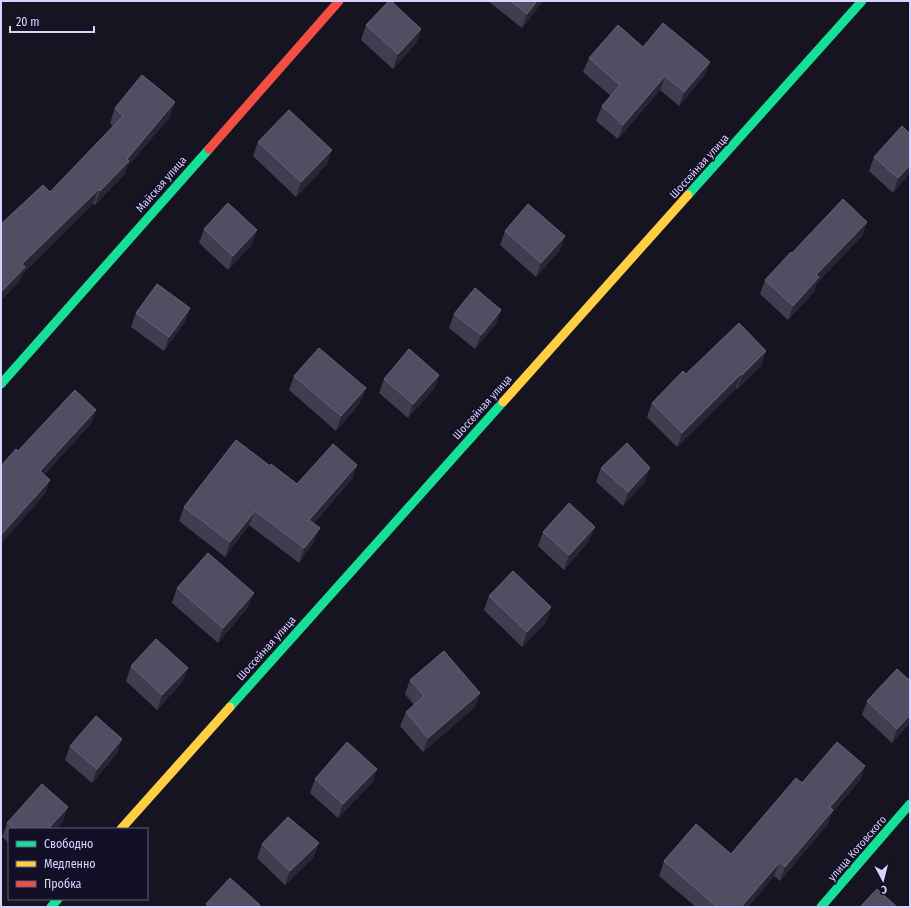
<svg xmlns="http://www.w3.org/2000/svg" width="911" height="908" viewBox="0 0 911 908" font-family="'Fira Sans Condensed',sans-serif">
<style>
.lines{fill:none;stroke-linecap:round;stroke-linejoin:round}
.fast{stroke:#16e098;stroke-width:9}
.slow{stroke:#ffcf43;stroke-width:9}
.jam{stroke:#f24e42;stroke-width:9}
.wall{fill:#403d50}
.shaded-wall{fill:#282635}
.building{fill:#504e63;stroke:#66637b}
.labels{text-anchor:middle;stroke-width:3.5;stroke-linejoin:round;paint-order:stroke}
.street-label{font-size:11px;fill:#d9d4ff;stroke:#130f26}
</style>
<rect width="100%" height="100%" fill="#161421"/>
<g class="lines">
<g class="fast">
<path d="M 688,195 L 862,1"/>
<path d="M 1,384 L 209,149"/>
<path d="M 230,707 L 503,402"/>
<path d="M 51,907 L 58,899"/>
<path d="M 821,907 L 910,804"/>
</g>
<g class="slow">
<path d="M 503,402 L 688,195"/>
<path d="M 121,829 L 230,707"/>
</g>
<path class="jam" d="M 209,149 L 339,1"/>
</g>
<g class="wall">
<path d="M 488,1 L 543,1 L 522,28 Z"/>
<path d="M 366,25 L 421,29 L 416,43 L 393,69 L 361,40 Z"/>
<path d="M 643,47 L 710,62 L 704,76 L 679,106 L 660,90 L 618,139 L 596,121 L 602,106 L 611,96 L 583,72 L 589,58 Z"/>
<path d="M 115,108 L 170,117 L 127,167 L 124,175 L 95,205 L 93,204 L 23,273 L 20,281 L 50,192 L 113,126 L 110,123 Z"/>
<path d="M 910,134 L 910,173 L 893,193 L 869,171 L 874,157 Z"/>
<path d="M 258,142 L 327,164 L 296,197 L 253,156 Z"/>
<path d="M 867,222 L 862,236 L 817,283 L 814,292 L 788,320 L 760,294 L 765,280 L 792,253 Z"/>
<path d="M 204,229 L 252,244 L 228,270 L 199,243 Z"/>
<path d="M 505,231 L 565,236 L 560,250 L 536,277 L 500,245 Z"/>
<path d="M 190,308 L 185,322 L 164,351 L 131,327 L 136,313 Z"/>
<path d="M 501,310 L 496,324 L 475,349 L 449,328 L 454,314 Z"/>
<path d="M 766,351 L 761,366 L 737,389 L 736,388 L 677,447 L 647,417 L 652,403 L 686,374 Z"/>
<path d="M 439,375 L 434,389 L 408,418 L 379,393 L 384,379 Z"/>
<path d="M 294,376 L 360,403 L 336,431 L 289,390 Z"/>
<path d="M 357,465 L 352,479 L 314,523 L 314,542 L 299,563 L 249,525 L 225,557 L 179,521 L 184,507 L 270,466 L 297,484 Z"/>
<path d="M 601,468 L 645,482 L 623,506 L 596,482 Z"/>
<path d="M 543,532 L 589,541 L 564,570 L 538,546 Z"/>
<path d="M 177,588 L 248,607 L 218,643 L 172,603 Z"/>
<path d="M 489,596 L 551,607 L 546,622 L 522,647 L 484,610 Z"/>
<path d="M 131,666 L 188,668 L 182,682 L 157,710 L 126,681 Z"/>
<path d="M 910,677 L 910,723 L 892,743 L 862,715 L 867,701 L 908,679 Z"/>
<path d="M 410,680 L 475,707 L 423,752 L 400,726 L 406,712 L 414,705 L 405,694 Z"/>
<path d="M 70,746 L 117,753 L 92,783 L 65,760 Z"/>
<path d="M 865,766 L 860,780 L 832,813 L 828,824 L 780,881 L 774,876 L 748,907 L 696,907 L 659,876 L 664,861 L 731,854 L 802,783 Z"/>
<path d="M 377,769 L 372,783 L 338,818 L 310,793 L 315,779 Z"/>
<path d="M 63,821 L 56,829 L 9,829 L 9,843 L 2,837 L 7,823 Z"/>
<path d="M 262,844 L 314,857 L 285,885 L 257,858 Z"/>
</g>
<g class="shaded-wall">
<path d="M 537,1 L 543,1 L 522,28 L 527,14 Z"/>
<path d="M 421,29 L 416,43 L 393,69 L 398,54 Z"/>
<path d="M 710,62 L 704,76 L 679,106 L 684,92 Z"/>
<path d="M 665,76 L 660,90 L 618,139 L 623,125 Z"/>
<path d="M 175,102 L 170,117 L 127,167 L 124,175 L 95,205 L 100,191 Z"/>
<path d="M 332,150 L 327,164 L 296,197 L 301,182 Z"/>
<path d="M 910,165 L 910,173 L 893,193 L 898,178 Z"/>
<path d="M 99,189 L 93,204 L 23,273 L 20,281 L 1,301 L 1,292 L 22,264 Z"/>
<path d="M 867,222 L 862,236 L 817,283 L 814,292 L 788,320 L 793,306 L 816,275 Z"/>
<path d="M 257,230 L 252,244 L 228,270 L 233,256 Z"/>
<path d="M 565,236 L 560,250 L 536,277 L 541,263 Z"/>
<path d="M 190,308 L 185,322 L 164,351 L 169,337 Z"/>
<path d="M 501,310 L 496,324 L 475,349 L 481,335 Z"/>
<path d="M 766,351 L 761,366 L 737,389 L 742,375 Z"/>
<path d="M 741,374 L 736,388 L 677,447 L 682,433 Z"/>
<path d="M 439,375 L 434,389 L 408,418 L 413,404 Z"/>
<path d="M 366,388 L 360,403 L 336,431 L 341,416 Z"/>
<path d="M 96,410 L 91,424 L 35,485 L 40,471 Z"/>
<path d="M 357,465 L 352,479 L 304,534 L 309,520 Z"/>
<path d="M 650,468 L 645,482 L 623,506 L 628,492 Z"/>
<path d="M 50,480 L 45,494 L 1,544 L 1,535 Z"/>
<path d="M 255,511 L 249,525 L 225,557 L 230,542 Z"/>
<path d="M 595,527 L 589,541 L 564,570 L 569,555 Z"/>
<path d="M 320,528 L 314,542 L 299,563 L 304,548 Z"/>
<path d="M 254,593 L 248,607 L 218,643 L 223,628 Z"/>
<path d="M 551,607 L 546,622 L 522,647 L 527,632 Z"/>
<path d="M 188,668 L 182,682 L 157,710 L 162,695 Z"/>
<path d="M 480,693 L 475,707 L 423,752 L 428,738 Z"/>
<path d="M 910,715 L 910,723 L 892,743 L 897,729 Z"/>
<path d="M 122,739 L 117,753 L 92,783 L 97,769 Z"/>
<path d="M 865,766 L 860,780 L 832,813 L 828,824 L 780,881 L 785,867 L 830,807 Z"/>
<path d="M 377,769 L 372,783 L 338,818 L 343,804 Z"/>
<path d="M 68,807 L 63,821 L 56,829 L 48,829 Z"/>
<path d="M 319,843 L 314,857 L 285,885 L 290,871 Z"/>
<path d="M 780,862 L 774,876 L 748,907 L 741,907 Z"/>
</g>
<g class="building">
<path d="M 389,1 L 391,1 L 421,29 L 398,54 L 366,25 Z"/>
<path d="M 511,1 L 537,1 L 527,14 Z"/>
<path d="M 663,23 L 710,62 L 684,92 L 665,76 L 623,125 L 602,106 L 620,85 L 589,58 L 618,25 L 643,47 Z"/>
<path d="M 142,75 L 175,102 L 127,159 L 129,161 L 100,191 L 99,189 L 22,264 L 25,267 L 1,292 L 1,224 L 43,185 L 50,192 L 123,116 L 115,108 Z"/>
<path d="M 289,110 L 332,150 L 301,182 L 258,142 Z"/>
<path d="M 902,126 L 910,134 L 910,165 L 898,178 L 874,157 Z"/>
<path d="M 843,199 L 867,222 L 816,275 L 819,277 L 793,306 L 765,280 L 791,252 L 792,253 Z"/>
<path d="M 228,203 L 257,230 L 233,256 L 204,229 Z"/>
<path d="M 528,204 L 565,236 L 541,263 L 505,231 Z"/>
<path d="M 157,284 L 190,308 L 169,337 L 136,313 Z"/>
<path d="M 475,288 L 501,310 L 481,335 L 454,314 Z"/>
<path d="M 739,323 L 766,351 L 742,375 L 741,374 L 682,433 L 652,403 L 683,371 L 686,374 Z"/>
<path d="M 319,348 L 366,388 L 341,416 L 294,376 Z"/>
<path d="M 409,349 L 439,375 L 413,404 L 384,379 Z"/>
<path d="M 75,390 L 96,410 L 40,471 L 50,480 L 1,535 L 1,466 L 16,449 L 18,451 Z"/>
<path d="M 236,440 L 270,466 L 271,464 L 297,484 L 333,444 L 357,465 L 309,520 L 320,528 L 304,548 L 255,511 L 230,542 L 184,507 Z"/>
<path d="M 627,443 L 650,468 L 628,492 L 601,468 Z"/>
<path d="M 569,503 L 595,527 L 569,555 L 543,532 Z"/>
<path d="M 208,553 L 254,593 L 223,628 L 177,588 Z"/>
<path d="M 513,571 L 551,607 L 527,632 L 489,596 Z"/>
<path d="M 156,639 L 188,668 L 162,695 L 131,666 Z"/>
<path d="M 444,651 L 480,693 L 428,738 L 406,712 L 424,696 L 410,680 Z"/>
<path d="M 897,669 L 908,679 L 910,677 L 910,715 L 897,729 L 867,701 Z"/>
<path d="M 96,716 L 122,739 L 97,769 L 70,746 Z"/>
<path d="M 347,742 L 377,769 L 343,804 L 315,779 Z"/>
<path d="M 837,742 L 865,766 L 830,807 L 833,810 L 785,867 L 780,862 L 741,907 L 717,907 L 664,861 L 696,824 L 731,854 L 796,778 L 802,783 Z"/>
<path d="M 42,784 L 68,807 L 48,829 L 15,829 L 7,823 Z"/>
<path d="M 288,817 L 319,843 L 290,871 L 262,844 Z"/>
<path d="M 230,878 L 260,905 L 258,907 L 209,907 L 206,904 Z"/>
<path d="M 877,889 L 897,907 L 860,907 Z"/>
</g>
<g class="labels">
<g class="street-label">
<text transform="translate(699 166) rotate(-48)" y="4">Шоссейная улица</text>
<text transform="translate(161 184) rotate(-49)" y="4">Майская улица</text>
<text transform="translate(482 407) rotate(-48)" y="4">Шоссейная улица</text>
<text transform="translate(266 648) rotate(-48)" y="4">Шоссейная улица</text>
<text transform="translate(857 848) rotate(-49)" y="4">улица Котовского</text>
</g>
</g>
<rect width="911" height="908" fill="none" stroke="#d9d4ff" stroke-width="4"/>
<rect x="8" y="828" width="140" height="72" fill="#130f26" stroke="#625e7d"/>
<rect x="16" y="841" width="20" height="6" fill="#16e098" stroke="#625e7d"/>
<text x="44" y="848" font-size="12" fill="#d9d4ff">Свободно</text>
<rect x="16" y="861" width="20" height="6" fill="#ffcf43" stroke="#625e7d"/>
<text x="44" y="868" font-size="12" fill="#d9d4ff">Медленно</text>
<rect x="16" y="881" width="20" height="6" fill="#f24e42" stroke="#625e7d"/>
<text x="44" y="888" font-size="12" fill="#d9d4ff">Пробка</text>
<g transform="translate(883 880) rotate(173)" stroke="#130f26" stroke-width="3" paint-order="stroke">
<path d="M0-3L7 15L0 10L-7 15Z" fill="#d9d4ff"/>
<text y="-6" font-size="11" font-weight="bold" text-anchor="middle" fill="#d9d4ff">С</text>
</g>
<path d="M10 26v6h84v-6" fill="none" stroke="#d9d4ff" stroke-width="2"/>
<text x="16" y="26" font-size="12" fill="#d9d4ff" stroke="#130f26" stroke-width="3" paint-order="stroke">20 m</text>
</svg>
